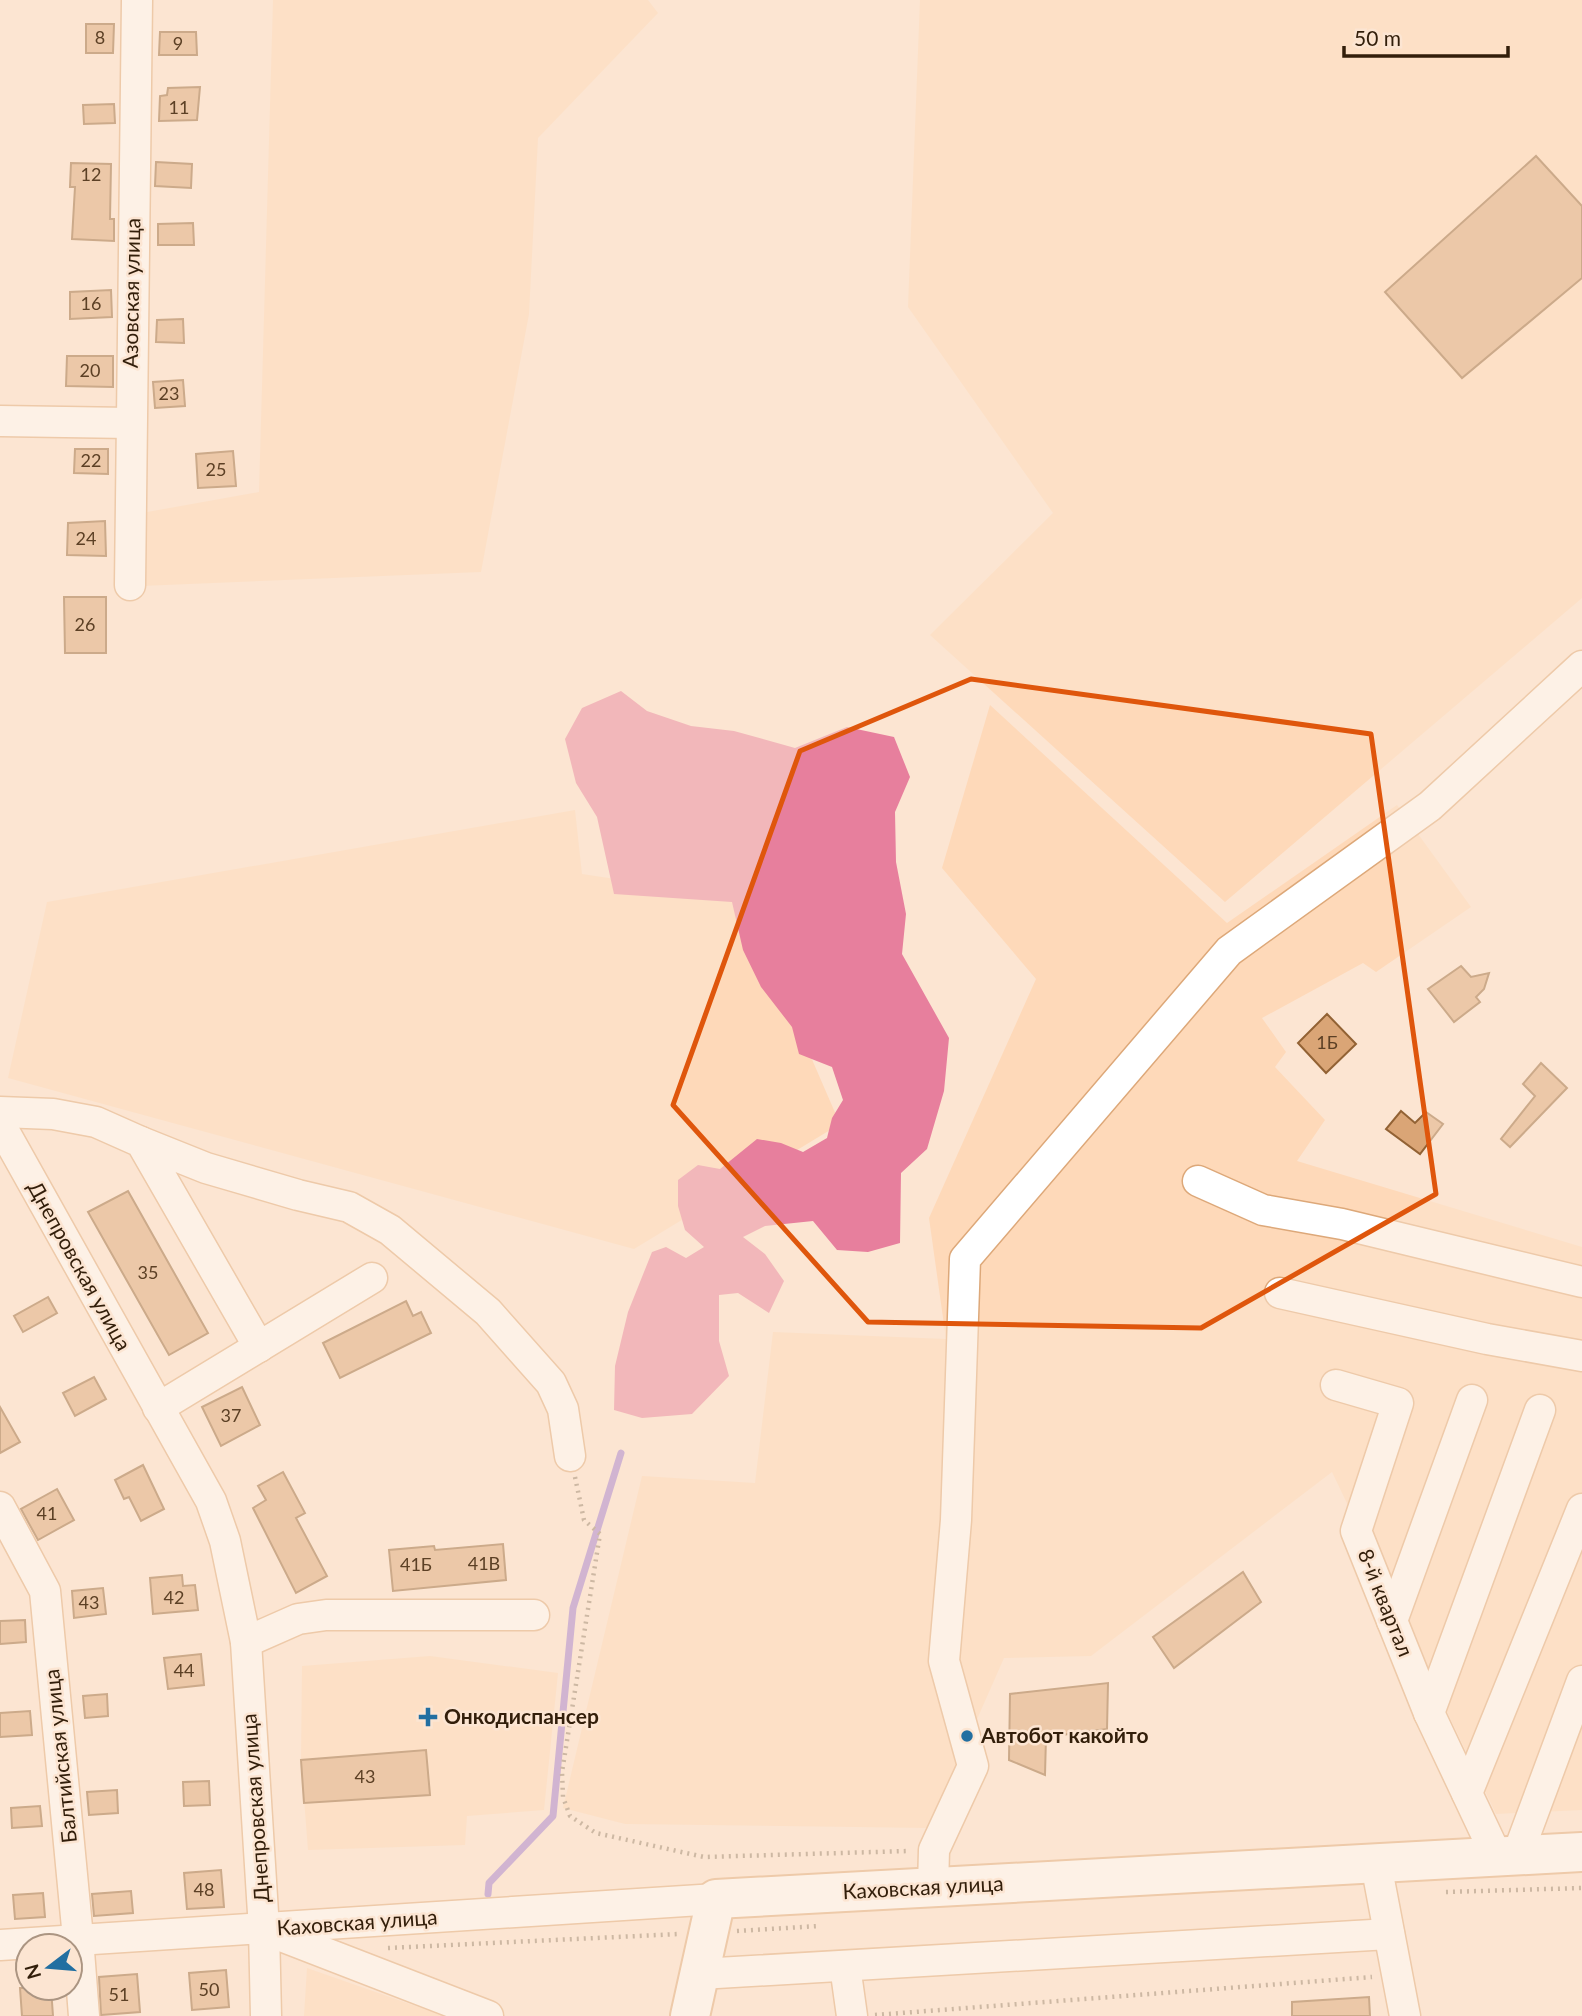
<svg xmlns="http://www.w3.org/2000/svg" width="1582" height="2016" viewBox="0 0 1582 2016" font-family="Lato,sans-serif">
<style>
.built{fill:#fed9b9}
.forest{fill:#e77f9d}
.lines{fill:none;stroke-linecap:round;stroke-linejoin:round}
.stream{stroke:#9e79d0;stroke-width:7}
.building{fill:#daa576;stroke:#926234;stroke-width:2}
.minor-casing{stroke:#dda879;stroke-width:33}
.major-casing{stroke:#dda879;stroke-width:42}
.path{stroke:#95806c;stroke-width:4.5;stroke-dasharray:2 5;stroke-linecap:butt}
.minor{stroke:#fff;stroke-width:30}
.major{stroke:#fff;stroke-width:38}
.marked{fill:none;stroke:#df560c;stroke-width:5;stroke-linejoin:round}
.poi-dot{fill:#226fa1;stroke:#fce5d2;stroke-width:2.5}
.labels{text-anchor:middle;stroke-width:5;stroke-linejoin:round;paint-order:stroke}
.number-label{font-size:18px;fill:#5c4025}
.street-label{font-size:21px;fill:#321e0a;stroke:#fce5d2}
.poi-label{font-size:21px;font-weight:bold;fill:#321e0a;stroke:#fce5d2;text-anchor:start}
</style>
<rect width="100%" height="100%" fill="#fce5d2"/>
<g class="built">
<path d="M 273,0 L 648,0 L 658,13 L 538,138 L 529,314 L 481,572 L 141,586 L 136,514 L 259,492 Z"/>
<path d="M 920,0 L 1582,0 L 1582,598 L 1225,902 L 930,635 L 1053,513 L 908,307 Z"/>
<path d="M 990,705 L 1227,923 L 1397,805 L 1471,907 L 1376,972 L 1363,963 L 1262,1018 L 1286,1052 L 1275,1067 L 1325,1120 L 1297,1161 L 1582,1247 L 1582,1810 L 1496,1814 L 1332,1472 L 1091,1656 L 1004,1658 L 929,1828 L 625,1824 L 563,1808 L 642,1476 L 755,1483 L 773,1332 L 946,1339 L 929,1218 L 1036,979 L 942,868 Z"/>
<path d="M 575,810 L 582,874 L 742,898 L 840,1124 L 634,1249 L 8,1078 L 47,902 Z"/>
<path d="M 430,1656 L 558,1673 L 544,1810 L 467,1816 L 465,1845 L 308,1850 L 301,1760 L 302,1666 Z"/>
<path d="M 307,1968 L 444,2016 L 304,2016 Z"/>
</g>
<path class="forest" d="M 621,691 L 647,711 L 691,726 L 734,731 L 795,748 L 847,727 L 894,737 L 910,777 L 895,812 L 896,862 L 906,914 L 902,954 L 949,1038 L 944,1091 L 927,1149 L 901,1173 L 900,1243 L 868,1252 L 837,1250 L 813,1221 L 765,1226 L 743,1237 L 765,1254 L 784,1281 L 769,1313 L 738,1293 L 719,1295 L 719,1341 L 729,1376 L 692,1414 L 642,1418 L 614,1410 L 615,1366 L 628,1312 L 652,1252 L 666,1247 L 686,1258 L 704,1247 L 685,1230 L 678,1206 L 678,1180 L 698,1165 L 720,1169 L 757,1139 L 781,1143 L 803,1152 L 827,1138 L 832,1118 L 843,1100 L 832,1067 L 799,1054 L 792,1027 L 761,987 L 743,950 L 732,902 L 614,894 L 597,817 L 576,783 L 565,739 L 582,708 Z"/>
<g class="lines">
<path class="stream" d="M 488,1894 L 489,1883 L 553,1816 L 573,1608 L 621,1453"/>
</g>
<g class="building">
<path d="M 86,24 L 114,24 L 113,53 L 86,53 Z"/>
<path d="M 160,32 L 196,32 L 197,55 L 159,55 Z"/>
<path d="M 200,87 L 197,120 L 159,121 L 160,96 L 167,95 L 168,88 Z"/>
<path d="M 114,104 L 115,123 L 84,124 L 83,105 Z"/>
<path d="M 1536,156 L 1582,206 L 1582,278 L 1462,378 L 1385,292 Z"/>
<path d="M 156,162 L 192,164 L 191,188 L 155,186 Z"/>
<path d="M 71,163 L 111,164 L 110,219 L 114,219 L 114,241 L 72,239 L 75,187 L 70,187 Z"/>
<path d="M 193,223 L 194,245 L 158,245 L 158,224 Z"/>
<path d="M 111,290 L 112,317 L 70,319 L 70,292 Z"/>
<path d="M 183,319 L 184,343 L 156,342 L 157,320 Z"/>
<path d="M 67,356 L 113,356 L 113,387 L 66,386 Z"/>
<path d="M 183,380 L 185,406 L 155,408 L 153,382 Z"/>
<path d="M 75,449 L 108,449 L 108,474 L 74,473 Z"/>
<path d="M 233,451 L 236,486 L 198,488 L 196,454 Z"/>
<path d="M 105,521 L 106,556 L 67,555 L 68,523 Z"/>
<path d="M 64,597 L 106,597 L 106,653 L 65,653 Z"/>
<path d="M 1461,966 L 1471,977 L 1489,973 L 1484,989 L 1476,997 L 1480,1002 L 1454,1022 L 1428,989 Z"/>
<path d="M 1327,1014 L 1356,1044 L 1326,1073 L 1298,1043 Z"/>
<path d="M 1541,1063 L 1567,1088 L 1510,1147 L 1501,1139 L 1535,1096 L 1523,1084 Z"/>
<path d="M 1401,1111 L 1415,1123 L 1426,1112 L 1443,1124 L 1420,1154 L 1386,1129 Z"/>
<path d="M 128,1191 L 208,1333 L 169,1355 L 88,1212 Z"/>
<path d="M 48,1297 L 57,1313 L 23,1332 L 14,1316 Z"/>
<path d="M 406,1301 L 413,1316 L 421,1312 L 431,1333 L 340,1378 L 323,1343 Z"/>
<path d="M 94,1377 L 106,1399 L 75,1416 L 63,1393 Z"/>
<path d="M 242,1387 L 260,1425 L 221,1446 L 202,1407 Z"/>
<path d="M 0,1407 L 20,1442 L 0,1453 Z"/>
<path d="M 143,1465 L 164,1509 L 141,1521 L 129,1497 L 124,1499 L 115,1480 Z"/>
<path d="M 283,1472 L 305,1513 L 296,1518 L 327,1576 L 296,1593 L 253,1508 L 266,1500 L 258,1486 Z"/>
<path d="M 57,1489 L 74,1520 L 38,1540 L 21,1509 Z"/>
<path d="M 503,1544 L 506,1580 L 393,1591 L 389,1550 L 434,1546 L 435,1550 Z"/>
<path d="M 1243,1572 L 1261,1602 L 1174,1668 L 1153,1637 Z"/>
<path d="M 182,1575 L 183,1586 L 195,1585 L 198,1610 L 153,1614 L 150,1578 Z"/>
<path d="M 103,1588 L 106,1614 L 74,1618 L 72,1591 Z"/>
<path d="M 25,1620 L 26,1642 L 0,1644 L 0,1621 Z"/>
<path d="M 201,1654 L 204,1685 L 168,1689 L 164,1658 Z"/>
<path d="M 1108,1683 L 1107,1729 L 1046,1737 L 1045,1775 L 1009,1760 L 1010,1694 Z"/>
<path d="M 107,1694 L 108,1716 L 85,1718 L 83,1696 Z"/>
<path d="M 30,1711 L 32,1735 L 0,1737 L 0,1713 Z"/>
<path d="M 426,1750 L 430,1795 L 304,1803 L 301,1760 Z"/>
<path d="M 209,1781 L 210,1805 L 184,1806 L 183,1782 Z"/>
<path d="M 117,1790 L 118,1813 L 89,1815 L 87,1792 Z"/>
<path d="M 40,1806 L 42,1826 L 12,1828 L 11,1808 Z"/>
<path d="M 221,1870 L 224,1907 L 187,1909 L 184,1873 Z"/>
<path d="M 131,1891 L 133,1913 L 94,1916 L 92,1894 Z"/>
<path d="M 43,1893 L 45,1917 L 15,1919 L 13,1895 Z"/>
<path d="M 226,1970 L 229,2007 L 192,2010 L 189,1973 Z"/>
<path d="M 137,1974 L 140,2012 L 101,2015 L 99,1977 Z"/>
<path d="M 20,1988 L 51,1988 L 53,2016 L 22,2016 Z"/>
<path d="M 1369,1997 L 1370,2016 L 1292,2016 L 1292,2002 Z"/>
</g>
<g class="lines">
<defs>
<g id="minor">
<path d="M 0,421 L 130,423"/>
<path d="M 130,585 L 137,0"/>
<path d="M 0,1112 L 53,1114 L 96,1122 L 141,1142 L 259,1347"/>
<path d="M 0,1124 L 211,1501 L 225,1541 L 246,1642 L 264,1929 L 266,2016"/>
<path d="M 141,1142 L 206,1168 L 298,1195 L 349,1207 L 390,1230 L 488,1312 L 551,1383 L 563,1409 L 570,1456"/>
<path d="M 1198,1181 L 1263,1210 L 1342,1224 L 1582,1282"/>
<path d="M 1280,1293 L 1487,1339 L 1582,1356"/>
<path d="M 1336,1385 L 1398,1403 L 1356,1531 L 1429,1713 L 1497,1857"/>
<path d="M 158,1408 L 372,1278"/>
<path d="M 0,1507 L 45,1591 L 78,1938 L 84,2016"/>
<path d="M 1392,1621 L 1472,1400"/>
<path d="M 246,1642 L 298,1619 L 326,1615 L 534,1615"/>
<path d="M 1429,1713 L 1540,1410"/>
<path d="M 1467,1793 L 1582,1509"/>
<path d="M 1517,1856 L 1582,1681"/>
<path d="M 1376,1864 L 1405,2016"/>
<path d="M 933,1888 L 934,1850 L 973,1766 L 944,1661 L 956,1520 L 965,1259 L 1229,951 L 1430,806 L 1582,666"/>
<path d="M 271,1932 L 488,2016"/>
<path d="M 0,1945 L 716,1899"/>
<path d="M 845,1966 L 852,2016"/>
<path d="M 700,1974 L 1389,1934"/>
</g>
<path id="major" d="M 690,2016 L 716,1899 L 1582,1852"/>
</defs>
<use href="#minor" class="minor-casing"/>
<use href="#major" class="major-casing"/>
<g class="path">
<path d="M 575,1477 L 584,1520 L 600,1534 L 562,1772 L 563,1797 L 570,1816 L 596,1833 L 704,1857 L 909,1851"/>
<path d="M 1446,1892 L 1582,1888"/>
<path d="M 737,1931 L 819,1926"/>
<path d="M 388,1948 L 679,1934"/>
<path d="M 875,2015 L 1372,1977"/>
</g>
<use href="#minor" class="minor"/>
<use href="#major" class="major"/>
</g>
<path d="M0 0H1582V2016H0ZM 971,679 L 1371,734 L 1436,1194 L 1201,1328 L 868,1322 L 673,1105 L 800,751 Z" fill="#fce5d2" fill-opacity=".55" fill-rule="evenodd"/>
<path class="marked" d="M 971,679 L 1371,734 L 1436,1194 L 1201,1328 L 868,1322 L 673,1105 L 800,751 Z"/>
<g class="poi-dot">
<path d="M424.5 1706.5h7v7h7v7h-7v7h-7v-7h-7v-7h7z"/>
<circle cx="967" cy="1736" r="7"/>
</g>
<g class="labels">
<g class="number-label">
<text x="100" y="44">8</text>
<text x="178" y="50">9</text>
<text x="179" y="114">11</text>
<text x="91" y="181">12</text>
<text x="91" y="310">16</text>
<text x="90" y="377">20</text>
<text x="169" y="400">23</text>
<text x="91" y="467">22</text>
<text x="216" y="476">25</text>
<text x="86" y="545">24</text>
<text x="85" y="631">26</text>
<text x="1327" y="1049">1Б</text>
<text x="148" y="1279">35</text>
<text x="231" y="1422">37</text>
<text x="47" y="1520">41</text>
<text x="484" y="1570">41В</text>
<text x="416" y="1571">41Б</text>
<text x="174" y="1604">42</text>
<text x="89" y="1609">43</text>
<text x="184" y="1677">44</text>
<text x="365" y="1783">43</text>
<text x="204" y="1896">48</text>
<text x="209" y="1996">50</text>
<text x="119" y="2001">51</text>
</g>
<g class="street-label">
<text transform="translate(132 293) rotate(-89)" y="7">Азовская улица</text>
<text transform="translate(79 1266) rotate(61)" y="7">Днепровская улица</text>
<text transform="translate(1385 1603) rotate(68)" y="7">8-й квартал</text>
<text transform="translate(61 1756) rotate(-96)" y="7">Балтийская улица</text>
<text transform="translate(256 1808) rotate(-94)" y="7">Днепровская улица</text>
<text transform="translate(923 1888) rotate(-3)" y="7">Каховская улица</text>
<text transform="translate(357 1923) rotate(-4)" y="7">Каховская улица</text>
</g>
<g class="poi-label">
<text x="444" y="1724">Онкодиспансер</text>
<text x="981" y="1743">Автобот какойто</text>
</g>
</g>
<g transform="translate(49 1967) rotate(254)"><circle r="33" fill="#fce5d2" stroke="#ab9582" stroke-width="2"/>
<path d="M0-5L12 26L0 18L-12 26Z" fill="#226fa1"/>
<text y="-10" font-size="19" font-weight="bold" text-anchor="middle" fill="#321e0a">N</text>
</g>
<path d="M1344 46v10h164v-10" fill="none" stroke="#321e0a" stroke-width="3.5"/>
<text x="1354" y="46" font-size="21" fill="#321e0a" stroke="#fce5d2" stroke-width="5" paint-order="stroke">50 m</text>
</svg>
